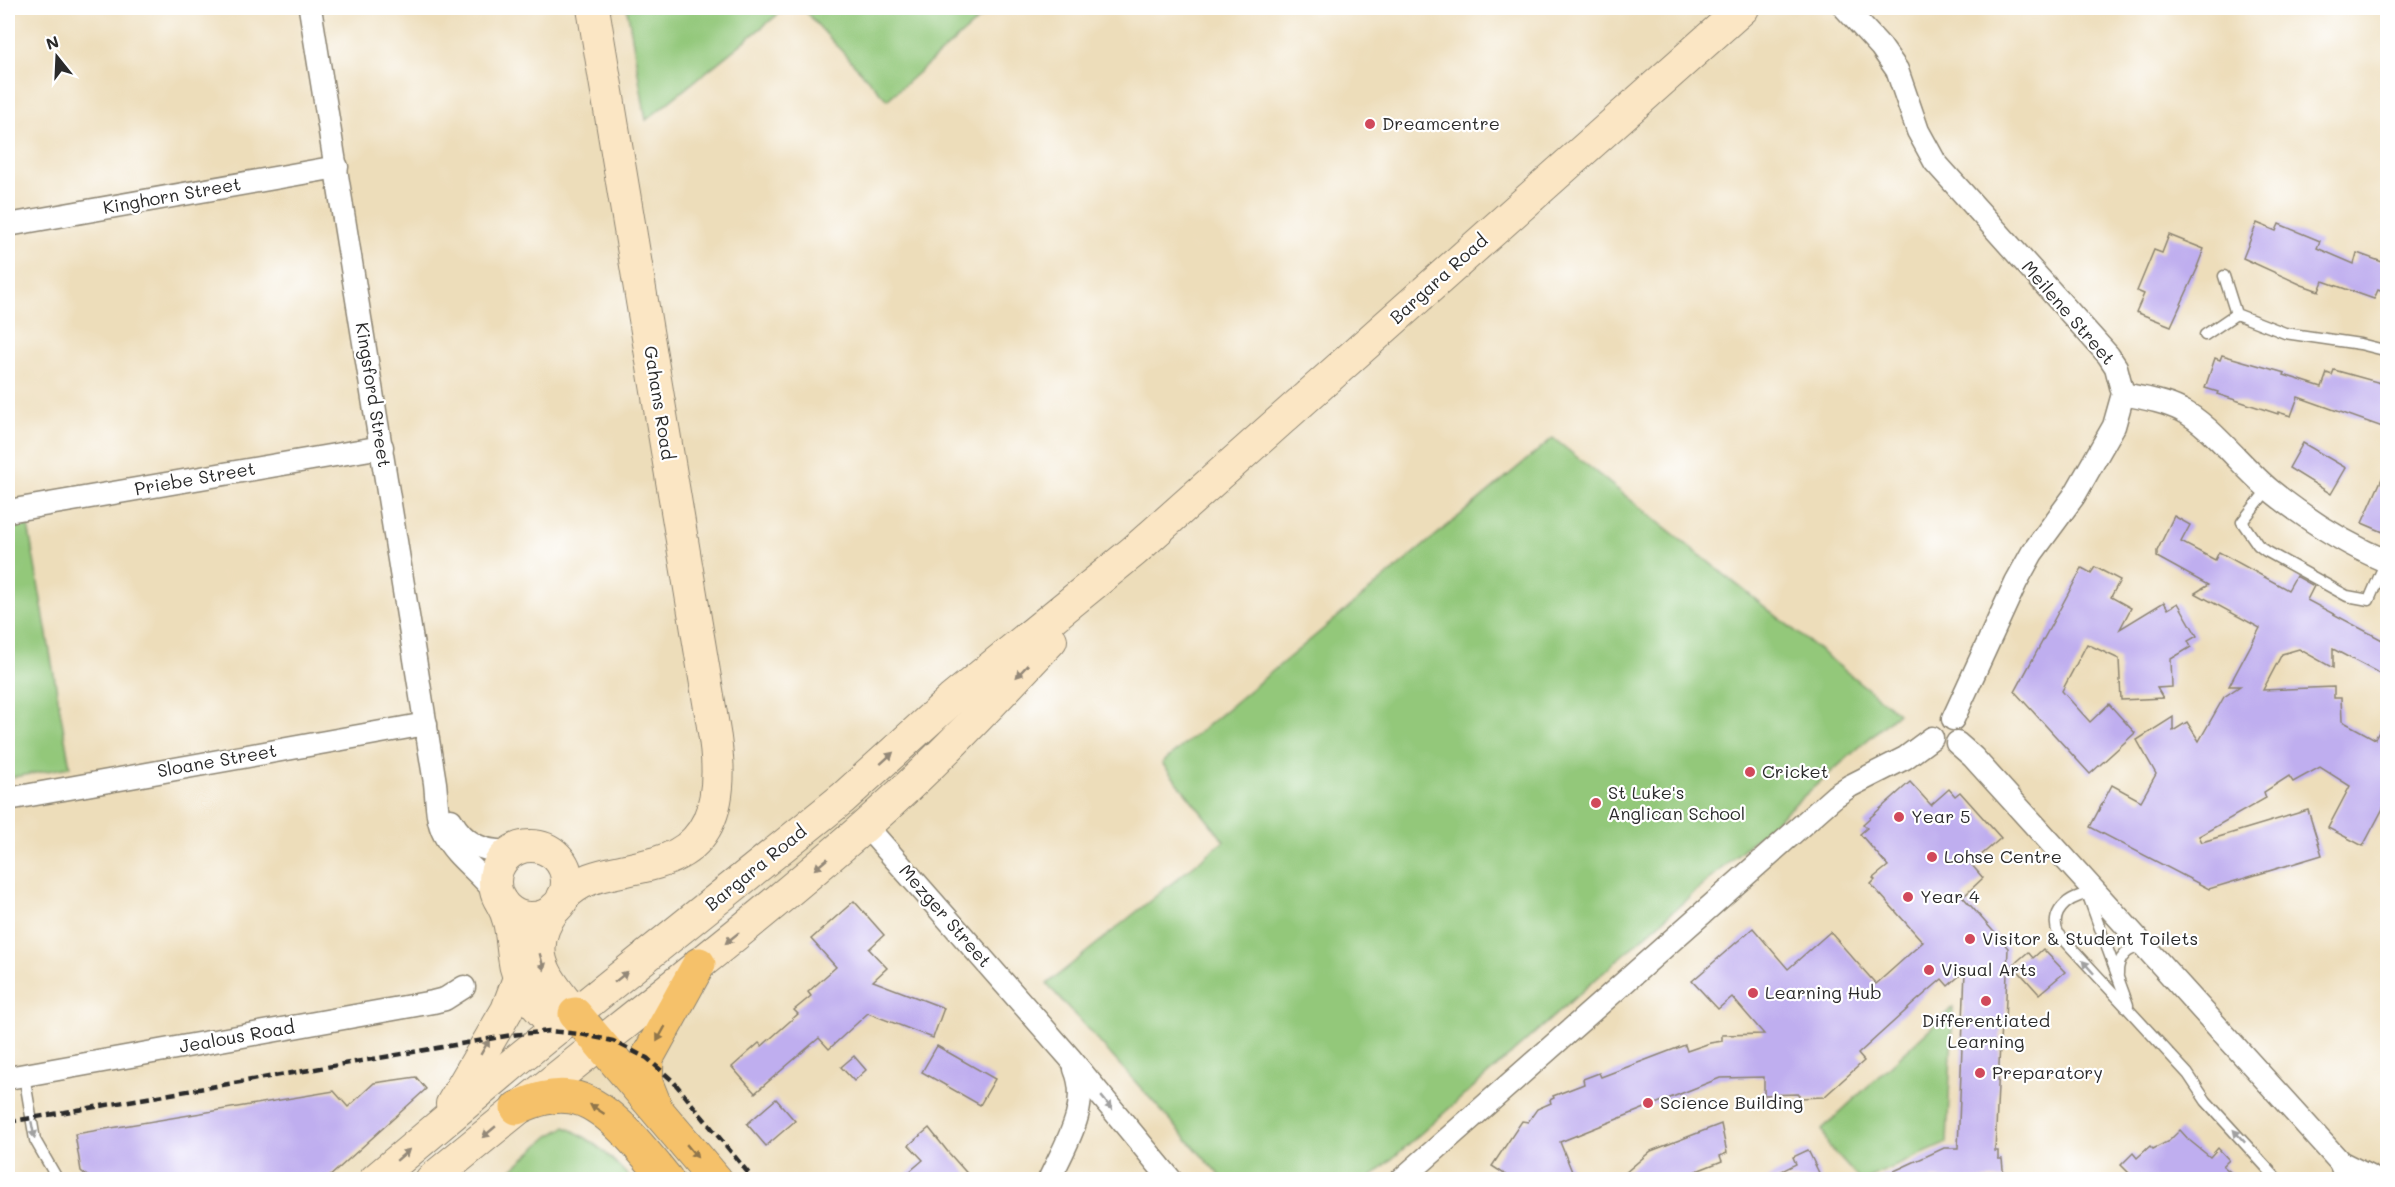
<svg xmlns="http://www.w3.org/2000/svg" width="2395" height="1187" viewBox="0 0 2395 1187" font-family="Mali,sans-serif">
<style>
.green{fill:#93c87a;stroke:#5f7a52;stroke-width:1.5}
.building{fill:#bfaeef}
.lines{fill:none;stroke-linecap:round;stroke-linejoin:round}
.lane-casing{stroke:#8c8472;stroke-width:13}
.street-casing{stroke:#8c8472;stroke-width:25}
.secondary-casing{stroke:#8c8472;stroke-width:34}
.primary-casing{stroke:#8c8472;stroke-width:35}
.lane{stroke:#fff;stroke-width:10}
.street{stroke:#fff;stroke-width:22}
.secondary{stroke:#fbe6c4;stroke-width:32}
.primary{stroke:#f5c16b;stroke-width:33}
.rail{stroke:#2b2b2b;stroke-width:4.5;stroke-dasharray:9 4.5;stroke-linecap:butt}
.oneway{fill:#938878}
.oneway2{fill:#a0a0a0}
.oneway3{fill:#90764b}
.poi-dot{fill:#d1495b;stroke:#fff;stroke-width:2}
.labels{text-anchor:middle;stroke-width:4.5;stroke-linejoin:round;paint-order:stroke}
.poi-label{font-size:18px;fill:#2b2b2b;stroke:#fff;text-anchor:start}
.street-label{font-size:18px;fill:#2b2b2b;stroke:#fff}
</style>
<rect width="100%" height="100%" fill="#fff"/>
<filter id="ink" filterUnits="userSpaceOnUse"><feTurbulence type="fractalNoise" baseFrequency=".0167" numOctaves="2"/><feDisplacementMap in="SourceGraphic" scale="12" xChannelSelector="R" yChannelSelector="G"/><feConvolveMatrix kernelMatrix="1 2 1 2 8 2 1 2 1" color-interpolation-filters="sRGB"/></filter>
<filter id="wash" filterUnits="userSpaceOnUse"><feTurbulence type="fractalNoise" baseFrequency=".008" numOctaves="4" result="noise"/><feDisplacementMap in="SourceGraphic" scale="24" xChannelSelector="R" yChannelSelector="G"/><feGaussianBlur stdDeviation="1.35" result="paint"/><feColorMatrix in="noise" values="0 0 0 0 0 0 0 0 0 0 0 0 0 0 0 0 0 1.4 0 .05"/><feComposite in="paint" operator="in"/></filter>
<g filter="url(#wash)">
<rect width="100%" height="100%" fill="#edddba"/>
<g class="green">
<path d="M 627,8 L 786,8 L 646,120 Z"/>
<path d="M 802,8 L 992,8 L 887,100 Z"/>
<path d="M 1553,438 L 1898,713 L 1369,1179 L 1223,1179 L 1047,984 L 1224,841 L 1162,763 Z"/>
<path d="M 28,525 L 70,767 L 8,778 L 8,529 Z"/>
<path d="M 1953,1007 L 1947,1143 L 1867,1179 L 1859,1179 L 1828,1145 L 1822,1129 Z"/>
<path d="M 565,1127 C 592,1138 612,1158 631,1179 L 501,1179 L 549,1136 Z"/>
</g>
<g id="blocks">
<g class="building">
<path d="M 2257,223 L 2276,231 L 2279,224 L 2320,241 L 2317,248 L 2354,264 L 2357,253 L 2388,264 L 2388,294 L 2378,290 L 2374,299 L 2323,281 L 2319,291 L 2302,285 L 2243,258 Z"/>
<path d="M 2169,235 L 2204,249 L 2197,267 L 2198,267 L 2171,326 L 2136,312 L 2144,294 L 2137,291 L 2154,250 L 2162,253 Z"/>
<path d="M 2222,355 L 2285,373 L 2284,375 L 2322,387 L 2327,373 L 2332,375 L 2334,370 L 2388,385 L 2388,429 L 2298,397 L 2291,416 L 2278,412 L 2278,414 L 2217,394 L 2218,392 L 2205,388 L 2215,358 L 2220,360 Z"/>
<path d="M 2303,443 L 2346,468 L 2331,494 L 2289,468 Z"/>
<path d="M 2388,465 L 2388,534 L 2362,523 Z"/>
<path d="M 2174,516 L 2190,525 L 2181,542 L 2215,560 L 2219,552 L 2288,590 L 2296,576 L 2314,586 L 2307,600 L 2388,643 L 2388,678 L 2333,649 L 2333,668 L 2299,649 L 2282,654 L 2263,690 L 2334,687 L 2334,698 L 2341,698 L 2342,721 L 2375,739 L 2388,715 L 2388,799 L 2363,846 L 2328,828 L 2350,786 L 2320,767 L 2293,782 L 2289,776 L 2264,792 L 2266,798 L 2199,836 L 2202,842 L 2308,810 L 2322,855 L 2209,889 L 2090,827 L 2112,785 L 2141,801 L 2156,774 L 2137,740 L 2173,717 L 2173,731 L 2187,722 L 2199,741 L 2224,697 L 2240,686 L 2229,686 L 2260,628 L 2195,593 L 2208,585 L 2157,557 L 2157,551 Z"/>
<path d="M 2095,567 L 2120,580 L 2111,597 L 2131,608 L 2120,629 L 2164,602 L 2168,609 L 2178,603 L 2197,636 L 2188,641 L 2191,647 L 2171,659 L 2172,687 L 2157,688 L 2163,698 L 2121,700 L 2119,659 L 2087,644 L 2062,691 L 2090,722 L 2109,704 L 2135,733 L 2090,774 L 2015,692 L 2082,568 L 2091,573 Z"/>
<path d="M 1910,782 L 1931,805 L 1949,789 L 1955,796 L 1960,792 L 2001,838 L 1971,864 L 1983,878 L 1963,897 L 2008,948 L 2005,1023 L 2001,1022 L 1995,1151 L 1998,1151 L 1998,1159 L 2002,1159 L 2004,1179 L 1877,1179 L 1944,1148 L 1958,1148 L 1965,971 L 1948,986 L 1942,979 L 1913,1004 L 1858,1054 L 1864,1061 L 1824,1097 L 1799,1098 L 1799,1094 L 1764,1095 L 1764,1077 L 1720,1078 L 1560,1142 L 1575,1179 L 1512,1179 L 1492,1166 L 1522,1121 L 1528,1122 L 1537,1109 L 1551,1103 L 1550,1100 L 1554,1098 L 1553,1096 L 1584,1084 L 1583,1079 L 1599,1073 L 1601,1077 L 1685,1045 L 1687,1051 L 1710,1043 L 1722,1041 L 1722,1035 L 1764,1034 L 1732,997 L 1718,1009 L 1692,981 L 1753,928 L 1788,969 L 1830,932 L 1876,984 L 1923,942 L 1871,884 L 1875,880 L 1873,878 L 1888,866 L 1860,834 L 1867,828 L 1863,824 Z"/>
<path d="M 854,901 L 884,935 L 869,949 L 887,968 L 873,981 L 944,1008 L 933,1038 L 868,1013 L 829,1049 L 819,1038 L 755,1093 L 732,1067 L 759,1043 L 762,1046 L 798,1014 L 794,1010 L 811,996 L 808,992 L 836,967 L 811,939 Z"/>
<path d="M 2043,949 L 2065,972 L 2039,994 L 2013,965 L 2028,952 L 2033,958 Z"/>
<path d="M 937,1046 L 995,1079 L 980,1105 L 922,1072 Z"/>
<path d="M 854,1056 L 866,1070 L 854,1081 L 841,1067 Z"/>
<path d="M 416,1077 L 426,1089 L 327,1179 L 91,1179 L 81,1171 L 75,1134 L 334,1091 L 348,1107 L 374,1083 Z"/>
<path d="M 776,1099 L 795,1121 L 766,1146 L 747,1124 Z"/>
<path d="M 1721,1124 L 1727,1153 L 1720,1156 L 1722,1161 L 1694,1172 L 1695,1175 L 1684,1179 L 1618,1179 L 1651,1151 Z"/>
<path d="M 929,1128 L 948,1152 L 972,1179 L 901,1179 L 923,1160 L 909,1145 Z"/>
<path d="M 2180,1130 L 2189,1140 L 2210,1157 L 2218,1148 L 2229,1160 L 2223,1166 L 2239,1179 L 2135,1179 L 2121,1165 L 2133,1153 L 2137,1158 L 2150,1146 L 2153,1149 L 2169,1141 Z"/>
<path d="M 1808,1150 L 1822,1179 L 1766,1179 L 1796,1164 L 1793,1157 Z"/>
</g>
</g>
</g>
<g filter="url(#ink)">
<use href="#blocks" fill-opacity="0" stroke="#8c8472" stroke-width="1.5"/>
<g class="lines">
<defs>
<g id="lane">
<path d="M 2224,276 L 2236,314 L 2285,333 L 2360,344 L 2388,351"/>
<path d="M 2205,335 L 2236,314"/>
<path d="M 2268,489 L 2242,522 L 2258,545 L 2266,551 L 2347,596 L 2369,600 L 2386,561"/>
<path d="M 2086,890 L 2128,1005"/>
<path d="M 2096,894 C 2074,892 2048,910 2058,933 L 2188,1074 L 2206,1101 L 2278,1180"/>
<path d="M 2118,974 C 2117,959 2129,944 2145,949"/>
<path d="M 24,1075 L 35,1140 L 58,1180"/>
</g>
<g id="street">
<path d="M 310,8 L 435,783 C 437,800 436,819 444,834 C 456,858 482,873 497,895"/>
<path d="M 1845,8 L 1881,47 L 1897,70 L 1918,131 L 1935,162 L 2108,355 L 2116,367 L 2123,394 L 2114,426 L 2074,496 L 2032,553 L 2016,582 L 1953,719"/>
<path d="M 8,225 L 337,167"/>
<path d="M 2123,394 C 2143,398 2163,401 2181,410 C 2209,423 2243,468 2270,490 C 2306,519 2345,544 2388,562"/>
<path d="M 8,511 L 382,447"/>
<path d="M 1957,743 L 1973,757 L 2340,1162"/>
<path d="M 8,799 L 426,724"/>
<path d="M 451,820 C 465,845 485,853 512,851"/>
<path d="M 866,826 L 1070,1058 L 1171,1180"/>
<path d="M 8,1078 L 433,1002 L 445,999 L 464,987"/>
<path d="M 1049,1180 C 1065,1145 1091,1107 1075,1069"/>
<path d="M 1401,1180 L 1835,796 L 1850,786 L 1905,758 L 1932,738"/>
<path d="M 2347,1180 L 2340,1162 L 2376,1180"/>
</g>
<g id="secondary">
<circle cx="531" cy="882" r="36"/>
<path d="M 563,897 C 581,878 602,875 626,870 C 644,866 662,863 678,854 C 724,829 721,770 713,726 L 593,8"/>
<path d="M 501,902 C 512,921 511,936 514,957 C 517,987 537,1007 557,1028"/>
<path d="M 555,908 C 522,953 547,978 575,1014"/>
<path d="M 452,1104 L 507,1010 L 519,978"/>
<path d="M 375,1180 L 516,1061 L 843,798 L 951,700 L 1134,551 L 1743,8"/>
<path d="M 431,1180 C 575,1060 725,949 865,826 C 931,768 991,704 1051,640"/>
</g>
<g id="primary">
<path d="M 575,1014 L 716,1180"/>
<path d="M 654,1103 L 646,1083 L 647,1058 L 699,964"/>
<path d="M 517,1108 C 535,1100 552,1094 571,1097 C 607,1102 645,1153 667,1180"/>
</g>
</defs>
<use href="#lane" class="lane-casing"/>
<use href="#street" class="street-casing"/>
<use href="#secondary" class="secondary-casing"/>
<use href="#primary" class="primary-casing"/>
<use href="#lane" class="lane"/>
<use href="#street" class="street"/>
<use href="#secondary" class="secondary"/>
<use href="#primary" class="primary"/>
<path class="rail" d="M 8,1122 L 512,1035 L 549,1031 L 580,1034 L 613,1041 L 647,1058 L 673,1081 L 754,1180"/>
</g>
<defs><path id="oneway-solid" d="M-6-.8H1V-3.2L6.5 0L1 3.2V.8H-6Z" transform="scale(1.5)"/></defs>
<g class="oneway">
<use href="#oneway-solid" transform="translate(1022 671) rotate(133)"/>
<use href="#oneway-solid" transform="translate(887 758) rotate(-42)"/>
<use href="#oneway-solid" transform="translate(821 864) rotate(140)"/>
<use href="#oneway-solid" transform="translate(732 938) rotate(141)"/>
<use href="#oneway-solid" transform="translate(542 962) rotate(75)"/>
<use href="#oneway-solid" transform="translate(621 977) rotate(-39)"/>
<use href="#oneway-solid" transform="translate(485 1047) rotate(-60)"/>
<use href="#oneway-solid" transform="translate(489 1132) rotate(140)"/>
<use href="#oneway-solid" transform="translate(403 1155) rotate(-41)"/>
</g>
<g class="oneway2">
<use href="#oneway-solid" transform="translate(2088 967) rotate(-132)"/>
<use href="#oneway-solid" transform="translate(1107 1103) rotate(50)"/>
<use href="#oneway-solid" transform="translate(33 1130) rotate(79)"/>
<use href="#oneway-solid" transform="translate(2239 1136) rotate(-133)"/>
</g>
<g class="oneway3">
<use href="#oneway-solid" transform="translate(661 1034) rotate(119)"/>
<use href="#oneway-solid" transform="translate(597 1109) rotate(-147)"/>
<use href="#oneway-solid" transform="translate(692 1151) rotate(50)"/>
</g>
</g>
<g class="poi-dot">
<circle cx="1370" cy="124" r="6"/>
<circle cx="1750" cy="772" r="6"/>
<circle cx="1596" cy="803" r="6"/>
<circle cx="1899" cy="817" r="6"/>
<circle cx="1932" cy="857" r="6"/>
<circle cx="1908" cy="897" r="6"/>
<circle cx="1970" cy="939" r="6"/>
<circle cx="1929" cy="970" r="6"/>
<circle cx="1753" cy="993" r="6"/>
<circle cx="1986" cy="1001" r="6"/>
<circle cx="1980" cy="1073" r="6"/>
<circle cx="1648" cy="1103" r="6"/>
</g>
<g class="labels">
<g class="poi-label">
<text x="1382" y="130">Dreamcentre</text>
<text x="1762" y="778">Cricket</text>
<text x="1608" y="799">St Luke's<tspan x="1608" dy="21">Anglican School</tspan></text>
<text x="1911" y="823">Year 5</text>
<text x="1944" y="863">Lohse Centre</text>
<text x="1920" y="903">Year 4</text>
<text x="1982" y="945">Visitor &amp; Student Toilets</text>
<text x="1941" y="976">Visual Arts</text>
<text x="1765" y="999">Learning Hub</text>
<text x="1986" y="1027" text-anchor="middle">Differentiated<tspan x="1986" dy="21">Learning</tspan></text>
<text x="1992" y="1079">Preparatory</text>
<text x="1660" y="1109">Science Building</text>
</g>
<g class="street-label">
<text transform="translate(172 196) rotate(-10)" y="6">Kinghorn Street</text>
<text transform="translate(1439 279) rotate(-42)" y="6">Bargara Road</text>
<text transform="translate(2068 313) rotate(49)" y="6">Meilene Street</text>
<text transform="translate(373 395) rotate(81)" y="6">Kingsford Street</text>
<text transform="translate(659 403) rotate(81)" y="6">Gahans Road</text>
<text transform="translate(195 479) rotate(-10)" y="6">Priebe Street</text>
<text transform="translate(217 761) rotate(-10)" y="6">Sloane Street</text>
<text transform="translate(756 868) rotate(-39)" y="6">Bargara Road</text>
<text transform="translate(945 916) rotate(49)" y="6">Mezger Street</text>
<text transform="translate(237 1037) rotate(-10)" y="6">Jealous Road</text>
</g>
</g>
<rect width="2395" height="1187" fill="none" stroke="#fff" stroke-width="30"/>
<g transform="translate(57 57) rotate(342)" stroke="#ffffff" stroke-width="4.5" paint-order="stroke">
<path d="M0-4.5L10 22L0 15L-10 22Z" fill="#2b2b2b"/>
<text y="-9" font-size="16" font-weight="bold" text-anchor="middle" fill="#2b2b2b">N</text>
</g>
</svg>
